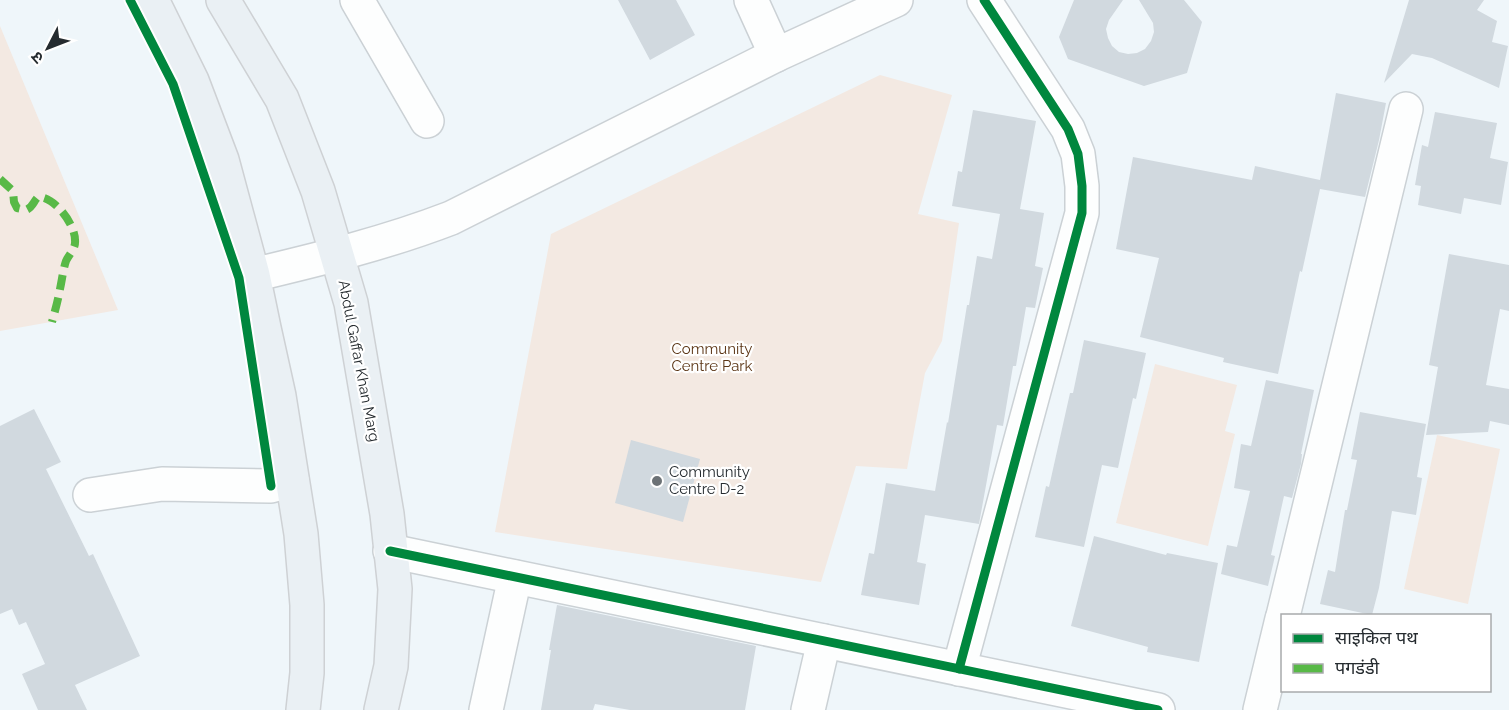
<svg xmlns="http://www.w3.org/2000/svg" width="1509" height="710" viewBox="0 0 1509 710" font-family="Raleway,'Noto Sans Devanagari',sans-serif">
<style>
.green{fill:#f3e9e2}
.building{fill:#d1d9df}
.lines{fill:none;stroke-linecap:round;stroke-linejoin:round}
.minor-casing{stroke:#cbd1d5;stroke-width:36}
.major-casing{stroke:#ced1d4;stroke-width:36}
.minor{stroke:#fdfefe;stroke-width:33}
.major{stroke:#eaf0f4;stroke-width:33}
.quiet{stroke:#58b947;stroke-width:8;stroke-dasharray:15 8;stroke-linecap:butt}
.cycleway-casing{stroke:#fff;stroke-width:13}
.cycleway{stroke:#00873e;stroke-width:9}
.poi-dot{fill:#6c7276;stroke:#fff;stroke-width:2}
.labels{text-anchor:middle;stroke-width:4.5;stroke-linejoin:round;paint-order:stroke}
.park-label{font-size:15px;fill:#5b3515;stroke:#fff}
.street-label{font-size:15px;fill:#252b2f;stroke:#fff}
.poi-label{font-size:15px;fill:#252b2f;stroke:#fff;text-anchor:start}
</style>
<rect width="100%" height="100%" fill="#eff6fa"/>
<g class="green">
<path d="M 0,26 L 118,310 L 0,331 Z"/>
<path d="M 880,75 L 952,95 L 918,214 L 959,223 L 942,341 L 925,373 L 907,469 L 856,466 L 821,582 L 495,532 L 551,234 Z"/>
<path d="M 1155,364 L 1237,385 L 1225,431 L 1235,434 L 1208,546 L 1116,523 Z"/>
<path d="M 1437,435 L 1500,449 L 1468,604 L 1404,589 Z"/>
</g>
<g class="building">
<path d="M 618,0 L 676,0 L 695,35 L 650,60 Z"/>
<path d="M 1074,0 L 1123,0 L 1109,20 L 1106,29 L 1108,38 L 1112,46 L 1119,52 L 1128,54 L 1137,53 L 1145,49 L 1151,41 L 1154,32 L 1153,23 L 1139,0 L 1184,0 L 1202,22 L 1187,73 L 1144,86 L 1068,59 L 1059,37 Z"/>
<path d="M 1409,0 L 1484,0 L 1477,10 L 1497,21 L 1492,42 L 1508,46 L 1499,88 L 1432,58 L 1412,54 L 1384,83 Z"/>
<path d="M 1336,93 L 1386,103 L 1379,140 L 1365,197 L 1320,189 L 1302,272 L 1300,271 L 1278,374 L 1223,362 L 1224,358 L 1140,337 L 1159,258 L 1116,249 L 1133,157 L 1252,180 L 1255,166 L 1320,180 Z"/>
<path d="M 973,110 L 1036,121 L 1020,209 L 1044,213 L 1035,266 L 1043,268 L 1035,308 L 1026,307 L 1016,366 L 1013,366 L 1003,426 L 997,425 L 979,524 L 925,515 L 917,562 L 926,564 L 919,605 L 861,595 L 869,553 L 874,554 L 886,483 L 935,491 L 947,422 L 948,423 L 967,305 L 969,305 L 977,256 L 992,259 L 1000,214 L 952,206 L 958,171 L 962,172 Z"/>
<path d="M 1435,112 L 1497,123 L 1490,158 L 1508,162 L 1501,205 L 1464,198 L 1461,214 L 1418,205 L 1421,186 L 1415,185 L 1422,145 L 1428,147 Z"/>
<path d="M 1449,254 L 1509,265 L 1509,311 L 1500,309 L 1486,385 L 1509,389 L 1509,425 L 1490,421 L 1488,432 L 1426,435 L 1438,367 L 1429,365 Z"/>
<path d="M 1084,340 L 1146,353 L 1136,399 L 1133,398 L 1118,468 L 1102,465 L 1084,547 L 1035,537 L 1046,486 L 1049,487 L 1070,393 L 1073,393 Z"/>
<path d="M 1266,380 L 1314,390 L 1301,454 L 1302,454 L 1301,464 L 1292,498 L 1284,496 L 1271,555 L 1275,556 L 1268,586 L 1221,574 L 1227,545 L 1237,547 L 1250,491 L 1234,488 L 1241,444 L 1251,446 Z"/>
<path d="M 34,409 L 61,462 L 46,469 L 89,556 L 93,554 L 140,656 L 75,685 L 87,710 L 38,710 L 22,674 L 45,664 L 26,622 L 19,625 L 12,609 L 0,614 L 0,426 Z"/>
<path d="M 1360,412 L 1426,424 L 1417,477 L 1422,478 L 1416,515 L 1392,511 L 1379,588 L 1372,615 L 1320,604 L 1328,570 L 1335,572 L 1345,510 L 1347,510 L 1357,460 L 1351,459 Z"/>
<path d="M 631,440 L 700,459 L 683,522 L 615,503 Z"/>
<path d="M 1094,536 L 1166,555 L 1167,553 L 1218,563 L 1199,662 L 1147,652 L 1148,647 L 1071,626 Z"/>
<path d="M 557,605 L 756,646 L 745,710 L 630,710 L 595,704 L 593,710 L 541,710 L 551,650 L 549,650 Z"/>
</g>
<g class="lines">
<defs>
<g id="minor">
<path d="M 357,0 L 427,121"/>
<path d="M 751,0 L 776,55"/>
<path d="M 253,275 C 320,259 386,243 451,218 L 776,55 L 896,0"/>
<path d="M 90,495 L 162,484 L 271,486 L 292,480"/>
<path d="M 390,551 L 1158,710"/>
<path d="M 1283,616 L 1406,109"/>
<path d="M 959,669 L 1082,213 L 1082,186 L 1078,154 L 1068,129 L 984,0"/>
<path d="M 486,710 L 515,577"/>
<path d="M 808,710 L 824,641"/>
<path d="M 1260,710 L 1282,619"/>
</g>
<g id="major">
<path d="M 152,0 L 192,81 L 222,160 L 253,275 L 264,328 L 279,396 L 301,534 L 307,605 L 307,673 L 303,710"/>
<path d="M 223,0 L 282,99 L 318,191 L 351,303 L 387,514 L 395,589 L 391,666 L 381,710"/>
</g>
</defs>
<use href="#minor" class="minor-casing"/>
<use href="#major" class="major-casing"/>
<use href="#minor" class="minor"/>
<use href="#major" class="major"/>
<path class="quiet" d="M 0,179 L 13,191 L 14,202 L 17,208 L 26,210 C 33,207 33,202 38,197 C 54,196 75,224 75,240 C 76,249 69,254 66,261 C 63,270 62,280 60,289 C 58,300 55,311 52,322"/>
<defs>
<g id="cycleway">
<path d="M 130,0 L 173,84 L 239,278 L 271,486"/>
<path d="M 390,551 L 1158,710"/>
<path d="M 959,669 L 1082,213 L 1082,186 L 1078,154 L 1068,129 L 984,0"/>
</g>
</defs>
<use href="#cycleway" class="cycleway-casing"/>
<use href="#cycleway" class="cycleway"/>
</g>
<circle class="poi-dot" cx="657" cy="481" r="6"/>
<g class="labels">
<g class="park-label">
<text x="712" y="354">Community<tspan x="712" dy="17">Centre Park</tspan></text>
</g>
<g class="street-label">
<text transform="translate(359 361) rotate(79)" y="5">Abdul Gaffar Khan Marg</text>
</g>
<g class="poi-label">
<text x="669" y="477">Community<tspan x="669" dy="17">Centre D-2</tspan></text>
</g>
</g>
<rect x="1281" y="614" width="210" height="78" fill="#ffffff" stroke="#a8aaac" stroke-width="1.5"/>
<rect x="1293" y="634" width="30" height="9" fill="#00873e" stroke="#a8aaac" stroke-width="1.5"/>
<text x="1335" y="644" font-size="18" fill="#252b2f">साइकिल पथ</text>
<rect x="1293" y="664" width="30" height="9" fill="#58b947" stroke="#a8aaac" stroke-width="1.5"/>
<text x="1335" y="674" font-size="18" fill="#252b2f">पगडंडी</text>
<g transform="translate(48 48) rotate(228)" stroke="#ffffff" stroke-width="4.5" paint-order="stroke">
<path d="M0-4.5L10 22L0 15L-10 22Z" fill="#252b2f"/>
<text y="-9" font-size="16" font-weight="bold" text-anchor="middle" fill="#252b2f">उ</text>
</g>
</svg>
